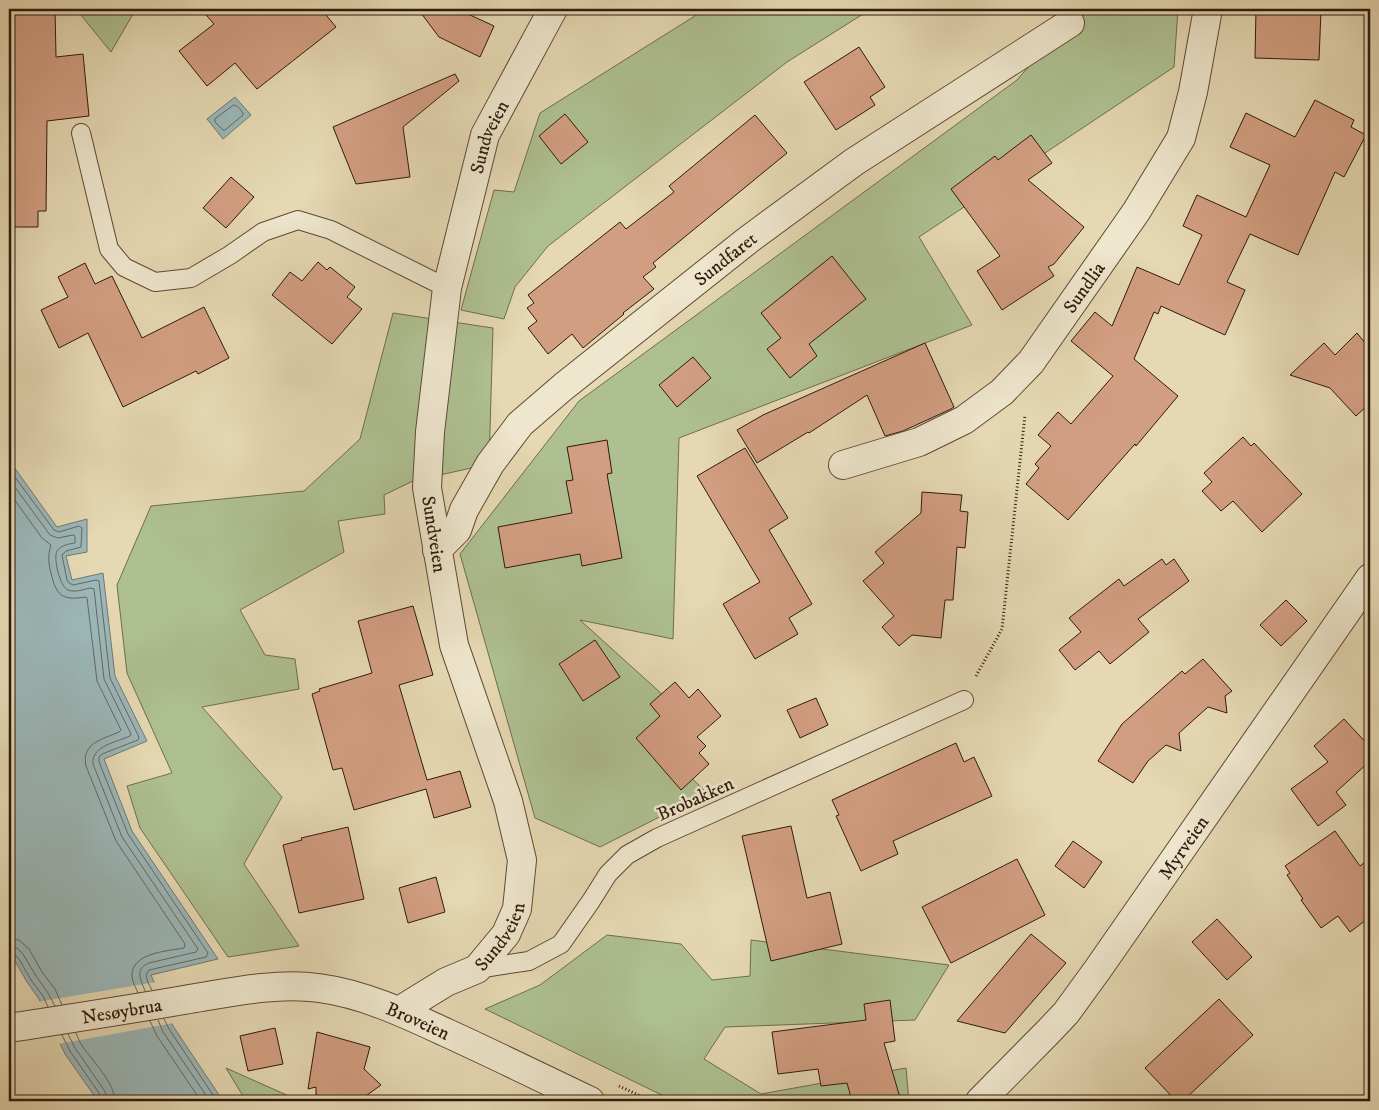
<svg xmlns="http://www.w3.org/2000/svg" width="1379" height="1110" viewBox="0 0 1379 1110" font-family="'IM FELL DW Pica',serif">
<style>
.green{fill:#aec091;stroke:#6e6d4f}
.water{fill:#9bb7b8;stroke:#6f7874}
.pier{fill:#e5d8b2}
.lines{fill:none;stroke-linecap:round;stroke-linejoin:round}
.shore{stroke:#646862;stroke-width:1}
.building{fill:#d29e81;stroke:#2e1a0d}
.service-casing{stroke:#5c4a36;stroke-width:20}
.minor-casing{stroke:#5c4a36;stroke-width:30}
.tertiary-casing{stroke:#5c4a36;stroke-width:30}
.path{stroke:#2e1a0d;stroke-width:3;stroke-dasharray:1 2.5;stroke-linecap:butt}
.service{stroke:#eee6cd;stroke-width:18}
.minor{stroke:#eee6cd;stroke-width:28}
.tertiary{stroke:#eee6cd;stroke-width:28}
.labels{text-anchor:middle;stroke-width:5;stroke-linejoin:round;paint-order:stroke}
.street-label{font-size:19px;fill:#2e1a0d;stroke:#eee6cd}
</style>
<rect width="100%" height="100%" fill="#e5d8b2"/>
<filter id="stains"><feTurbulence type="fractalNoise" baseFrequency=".004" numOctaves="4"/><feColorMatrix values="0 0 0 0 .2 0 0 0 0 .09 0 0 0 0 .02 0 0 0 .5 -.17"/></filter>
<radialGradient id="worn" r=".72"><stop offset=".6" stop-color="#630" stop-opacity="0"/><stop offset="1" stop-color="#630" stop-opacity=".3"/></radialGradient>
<g class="green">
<path d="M 76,9 L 136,9 L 111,52 Z"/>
<path d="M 706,9 L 871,9 L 787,62 L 548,246 L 515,287 L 504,319 L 461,310 L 494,190 L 514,192 L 540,113 Z"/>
<path d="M 1078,9 L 1178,9 L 1174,67 L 919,237 L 972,325 L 679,438 L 673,639 L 580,620 L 664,696 L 673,760 L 707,793 L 600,847 L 535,818 L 460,554 L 579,401 L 1017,80 Z"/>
<path d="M 393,313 L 493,328 L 489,464 L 413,481 L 384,495 L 385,514 L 338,521 L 344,552 L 240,610 L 265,655 L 295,659 L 299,689 L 202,707 L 282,797 L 244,864 L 299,946 L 228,957 L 140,828 L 127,786 L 172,773 L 127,673 L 117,585 L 151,506 L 304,491 L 360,439 Z"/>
<path d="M 607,935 L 681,944 L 712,980 L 750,976 L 751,940 L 949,965 L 915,1020 L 725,1027 L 704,1059 L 761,1094 L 906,1068 L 909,1101 L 674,1101 L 485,1009 L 540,985 Z"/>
<path d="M 226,1068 L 300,1101 L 246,1101 Z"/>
</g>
<g class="water">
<path d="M 235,97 L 251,115 L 223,139 L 207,119 Z"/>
<path d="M 9,460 L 57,527 L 87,519 L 87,552 L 66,556 L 72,580 L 103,573 L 115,676 L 147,741 L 104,759 L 132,831 L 218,959 L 151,975 L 173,1026 L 223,1101 L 98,1101 L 65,1054 L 39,999 L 27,982 L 15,961 L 9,955 Z"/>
</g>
<path class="pier" d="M 156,982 L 174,1023 L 58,1044 L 37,1002 Z"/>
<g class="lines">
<g class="shore">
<path d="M 234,105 C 238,105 243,112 243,115 L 225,130 L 223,130 L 215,122 L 215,119 Z"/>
<path d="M 9,469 L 54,530 L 59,532 L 79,526 L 82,528 L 81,547 L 66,551 L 62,555 L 67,580 L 69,583 L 73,585 L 96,580 L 99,581 L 110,678 L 139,737 L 138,740 L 102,754 L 99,757 L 99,762 L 128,834 L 208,953 L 206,957 L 149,970 C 143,976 149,984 152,990"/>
<path d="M 9,479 L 50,535 L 58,538 L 73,535 L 75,536 L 75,543 C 69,544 61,545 57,551 C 53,558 60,587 68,590 C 75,593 84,589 91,588 L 94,589 L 104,679 L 131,734 L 130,736 C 117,742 91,746 93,764 L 122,837 L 198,949 L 196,952 L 149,963 C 134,969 141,980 145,991"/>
<path d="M 9,492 L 42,538 L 51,545 C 48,556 48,561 51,573 C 56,595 62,601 85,597 L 87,598 L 97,681 L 121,730 L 119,732 C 103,739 81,743 86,766 L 116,841 L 185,944 L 184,948 C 167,951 130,953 132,977 C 133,983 136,988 138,993"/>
<path d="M 9,938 L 19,940 L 29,949 L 42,972 L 55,989 L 62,1005"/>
<path d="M 9,946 L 17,948 L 23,954 L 36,976 L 48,993 L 55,1006"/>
<path d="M 9,952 L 13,953 L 19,959 L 31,980 L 43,996 L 48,1007"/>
<path d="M 164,1019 L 169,1029 L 217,1101"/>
<path d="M 158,1020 L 163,1032 L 210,1101"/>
<path d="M 150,1021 L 157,1036 L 201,1101"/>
<path d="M 76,1033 C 78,1038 80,1043 83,1047 C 93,1061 115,1084 115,1101"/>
<path d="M 68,1034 L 75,1048 L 104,1090 L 107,1096 L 108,1101"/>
<path d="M 62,1035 L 70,1051 L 99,1093 L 102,1101"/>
</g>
</g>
<g class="building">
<path d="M 14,9 L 55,9 L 56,57 L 83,54 L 89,116 L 47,121 L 46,211 L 38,211 L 38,227 L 9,227 L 9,22 L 14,22 Z"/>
<path d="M 201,9 L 321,9 L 336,27 L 257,89 L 235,63 L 207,86 L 179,51 L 214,24 Z"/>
<path d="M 418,9 L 457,9 L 494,26 L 480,57 L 439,37 Z"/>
<path d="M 1256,9 L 1312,9 L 1312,10 L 1321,10 L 1319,60 L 1255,58 Z"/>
<path d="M 859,47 L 885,87 L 870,97 L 875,105 L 836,130 L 804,82 Z"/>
<path d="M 455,74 L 459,81 L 403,127 L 410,177 L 356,184 L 333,127 Z"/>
<path d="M 1315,100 L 1354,120 L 1351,127 L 1366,135 L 1344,177 L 1335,172 L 1298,255 L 1250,234 L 1227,282 L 1245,290 L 1225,335 L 1161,306 L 1158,314 L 1154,312 L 1134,359 L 1178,396 L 1136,446 L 1135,444 L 1068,520 L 1026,484 L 1039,468 L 1035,464 L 1051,446 L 1038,435 L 1058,412 L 1071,424 L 1113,376 L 1071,341 L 1095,312 L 1112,326 L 1137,267 L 1179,285 L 1202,235 L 1183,226 L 1197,195 L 1246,217 L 1270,165 L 1230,147 L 1246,113 L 1295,137 Z"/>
<path d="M 565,114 L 588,142 L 561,164 L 539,136 Z"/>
<path d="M 755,115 L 787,153 L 653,263 L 656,267 L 643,277 L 654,289 L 623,313 L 624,314 L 583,348 L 572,334 L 548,354 L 528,328 L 537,321 L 527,308 L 534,303 L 528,295 L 620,222 L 626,229 L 674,192 L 669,186 Z"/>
<path d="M 1031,135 L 1052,163 L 1028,180 L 1084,227 L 1054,264 L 1048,267 L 1054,276 L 1002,310 L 977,271 L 1000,256 L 951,189 L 995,156 L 998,160 Z"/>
<path d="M 231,177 L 254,197 L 226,228 L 203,208 Z"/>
<path d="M 832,256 L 866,299 L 809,344 L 817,356 L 790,378 L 767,349 L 781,338 L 761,313 Z"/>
<path d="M 318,262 L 327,270 L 330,267 L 355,287 L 347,297 L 362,309 L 332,344 L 272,295 L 290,272 L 302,281 Z"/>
<path d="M 85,263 L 95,284 L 112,276 L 142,338 L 204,307 L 229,358 L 198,374 L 196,371 L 123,407 L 88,333 L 59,348 L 41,310 L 68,297 L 58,277 Z"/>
<path d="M 1357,333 L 1370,349 L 1370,403 L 1356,416 L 1330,388 L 1290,375 L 1324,343 L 1335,355 Z"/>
<path d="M 925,343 L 954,407 L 951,409 L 903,431 L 885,436 L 867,395 L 809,433 L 808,432 L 757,463 L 737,430 L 763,415 Z"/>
<path d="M 693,357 L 711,378 L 677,407 L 659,385 Z"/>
<path d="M 1243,437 L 1251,446 L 1254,443 L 1302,494 L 1262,532 L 1233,501 L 1221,511 L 1202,491 L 1212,482 L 1204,473 Z"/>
<path d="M 607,440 L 612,473 L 607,474 L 622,558 L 582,566 L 580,554 L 505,568 L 498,527 L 572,513 L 566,481 L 573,480 L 567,447 Z"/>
<path d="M 745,448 L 788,518 L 769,530 L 812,604 L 789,618 L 798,634 L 755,659 L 723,604 L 760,582 L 697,476 Z"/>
<path d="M 922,492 L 962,495 L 960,511 L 968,512 L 965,548 L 957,547 L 953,600 L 945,600 L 941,638 L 912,635 L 899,646 L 882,627 L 894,616 L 863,581 L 884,563 L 875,552 L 921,513 Z"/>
<path d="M 1162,559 L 1166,565 L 1174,559 L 1189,581 L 1138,619 L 1149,632 L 1110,664 L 1099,651 L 1075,670 L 1059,650 L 1081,632 L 1069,618 L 1119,579 L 1124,586 Z"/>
<path d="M 1286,600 L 1307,621 L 1281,646 L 1260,625 Z"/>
<path d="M 413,606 L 433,675 L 399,685 L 427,780 L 460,771 L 471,807 L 434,818 L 426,789 L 354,810 L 342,768 L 333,770 L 312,694 L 320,691 L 319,689 L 372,673 L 358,621 Z"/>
<path d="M 595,640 L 620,677 L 583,701 L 559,664 Z"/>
<path d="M 1203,659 L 1232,691 L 1225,696 L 1227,713 L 1208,707 L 1179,733 L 1181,751 L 1166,745 L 1148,761 L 1133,783 L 1098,761 L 1122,724 L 1182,671 L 1185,674 Z"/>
<path d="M 675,682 L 689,698 L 698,689 L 721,716 L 697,737 L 706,746 L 699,753 L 709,764 L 681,790 L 636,738 L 660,716 L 650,704 Z"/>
<path d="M 816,698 L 828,725 L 800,738 L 787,710 Z"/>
<path d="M 1344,719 L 1370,747 L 1370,761 L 1336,792 L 1346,805 L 1318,826 L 1291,789 L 1328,762 L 1314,746 Z"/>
<path d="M 956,743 L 964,762 L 974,757 L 992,796 L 893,841 L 898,854 L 861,871 L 836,816 L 839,815 L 832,800 Z"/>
<path d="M 791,826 L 807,898 L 830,892 L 842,944 L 771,961 L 742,836 Z"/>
<path d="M 348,827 L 364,899 L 299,913 L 283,845 L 302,840 L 301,838 Z"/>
<path d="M 1335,831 L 1360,866 L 1370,858 L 1370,917 L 1350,932 L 1338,916 L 1321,928 L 1301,900 L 1303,899 L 1287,875 L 1290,873 L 1285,866 Z"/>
<path d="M 1073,841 L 1102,862 L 1084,888 L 1055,866 Z"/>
<path d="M 1017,859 L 1045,915 L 951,963 L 922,907 Z"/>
<path d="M 436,877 L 445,912 L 408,923 L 399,888 Z"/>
<path d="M 1217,919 L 1252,957 L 1227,980 L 1192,942 Z"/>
<path d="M 1031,934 L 1066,963 L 1005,1033 L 957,1021 Z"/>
<path d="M 1219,999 L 1253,1035 L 1183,1101 L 1176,1101 L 1145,1068 Z"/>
<path d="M 890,1000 L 895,1041 L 884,1043 L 901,1101 L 852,1101 L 847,1083 L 821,1086 L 818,1069 L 778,1074 L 772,1032 L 866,1020 L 864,1004 Z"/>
<path d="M 275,1028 L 283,1064 L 248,1071 L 240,1036 Z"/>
<path d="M 317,1032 L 370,1047 L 364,1069 L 381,1085 L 359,1101 L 316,1101 L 316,1087 L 308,1089 Z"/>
</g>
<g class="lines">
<defs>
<g id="service">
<path d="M 81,133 L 109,249 L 124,267 L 155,282 L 191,278 L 230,255 L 263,232 L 298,220 L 331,230 L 447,288"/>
<path d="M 477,969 L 529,961 L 561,944 L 591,901 L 608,874 L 627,855 L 657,838 L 964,700"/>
</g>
<g id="minor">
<path id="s1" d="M 843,465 L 919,442 L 964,420 L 1002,392 L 1031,362 L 1136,212 L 1181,138 L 1193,92 L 1208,9"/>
<path id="s2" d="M 437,550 L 457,530 L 464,510 L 490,464 L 520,424 L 563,387 L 748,240 L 854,162 L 1070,23"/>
<path id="s3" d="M 399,1011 L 446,982 L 477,969 L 506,934 L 517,909 L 522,860 L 508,801 L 454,645 L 427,488 L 430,432 L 447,288 L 485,135 L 553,9"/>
<path id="s4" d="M 980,1101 L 1049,1031 L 1066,1013 L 1098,969 L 1370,578"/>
</g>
<g id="tertiary">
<path id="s5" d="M 9,1028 C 67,1019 126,1010 184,1000 C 227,993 276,982 319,988 C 364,994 406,1014 447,1033 C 495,1055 542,1078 590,1101"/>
</g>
</defs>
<use href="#service" class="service-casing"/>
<use href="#minor" class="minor-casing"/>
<use href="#tertiary" class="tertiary-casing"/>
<g class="path">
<path d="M 976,676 L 1002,629 L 1025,415"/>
<path d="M 619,1086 L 651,1101"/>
</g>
<use href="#service" class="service"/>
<use href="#minor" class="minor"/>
<use href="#tertiary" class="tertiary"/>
</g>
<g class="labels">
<g class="street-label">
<text dy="7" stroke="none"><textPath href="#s3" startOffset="954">Sundveien</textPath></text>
<text dy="7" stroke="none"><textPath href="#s2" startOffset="416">Sundfaret</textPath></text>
<text dy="7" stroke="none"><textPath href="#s1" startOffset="310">Sundlia</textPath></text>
<text transform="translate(435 534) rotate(81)" y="7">Sundveien</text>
<text transform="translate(695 798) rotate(-24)" y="7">Brobakken</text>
<text dy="7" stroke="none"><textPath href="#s4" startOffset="326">Myrveien</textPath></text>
<text dy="7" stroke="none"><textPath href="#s3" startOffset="129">Sundveien</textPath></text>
<text dy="7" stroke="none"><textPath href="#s5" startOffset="114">Nesøybrua</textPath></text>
<text dy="7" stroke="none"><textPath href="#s5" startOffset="418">Broveien</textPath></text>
</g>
</g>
<rect width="1379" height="1110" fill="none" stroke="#e5d8b2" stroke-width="30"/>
<rect x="10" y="10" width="1359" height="1090" fill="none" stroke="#2e1a0d" stroke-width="2.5"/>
<rect x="15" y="15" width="1349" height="1080" fill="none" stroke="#2e1a0d"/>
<rect width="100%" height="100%" filter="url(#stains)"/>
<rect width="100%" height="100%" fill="url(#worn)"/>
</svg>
